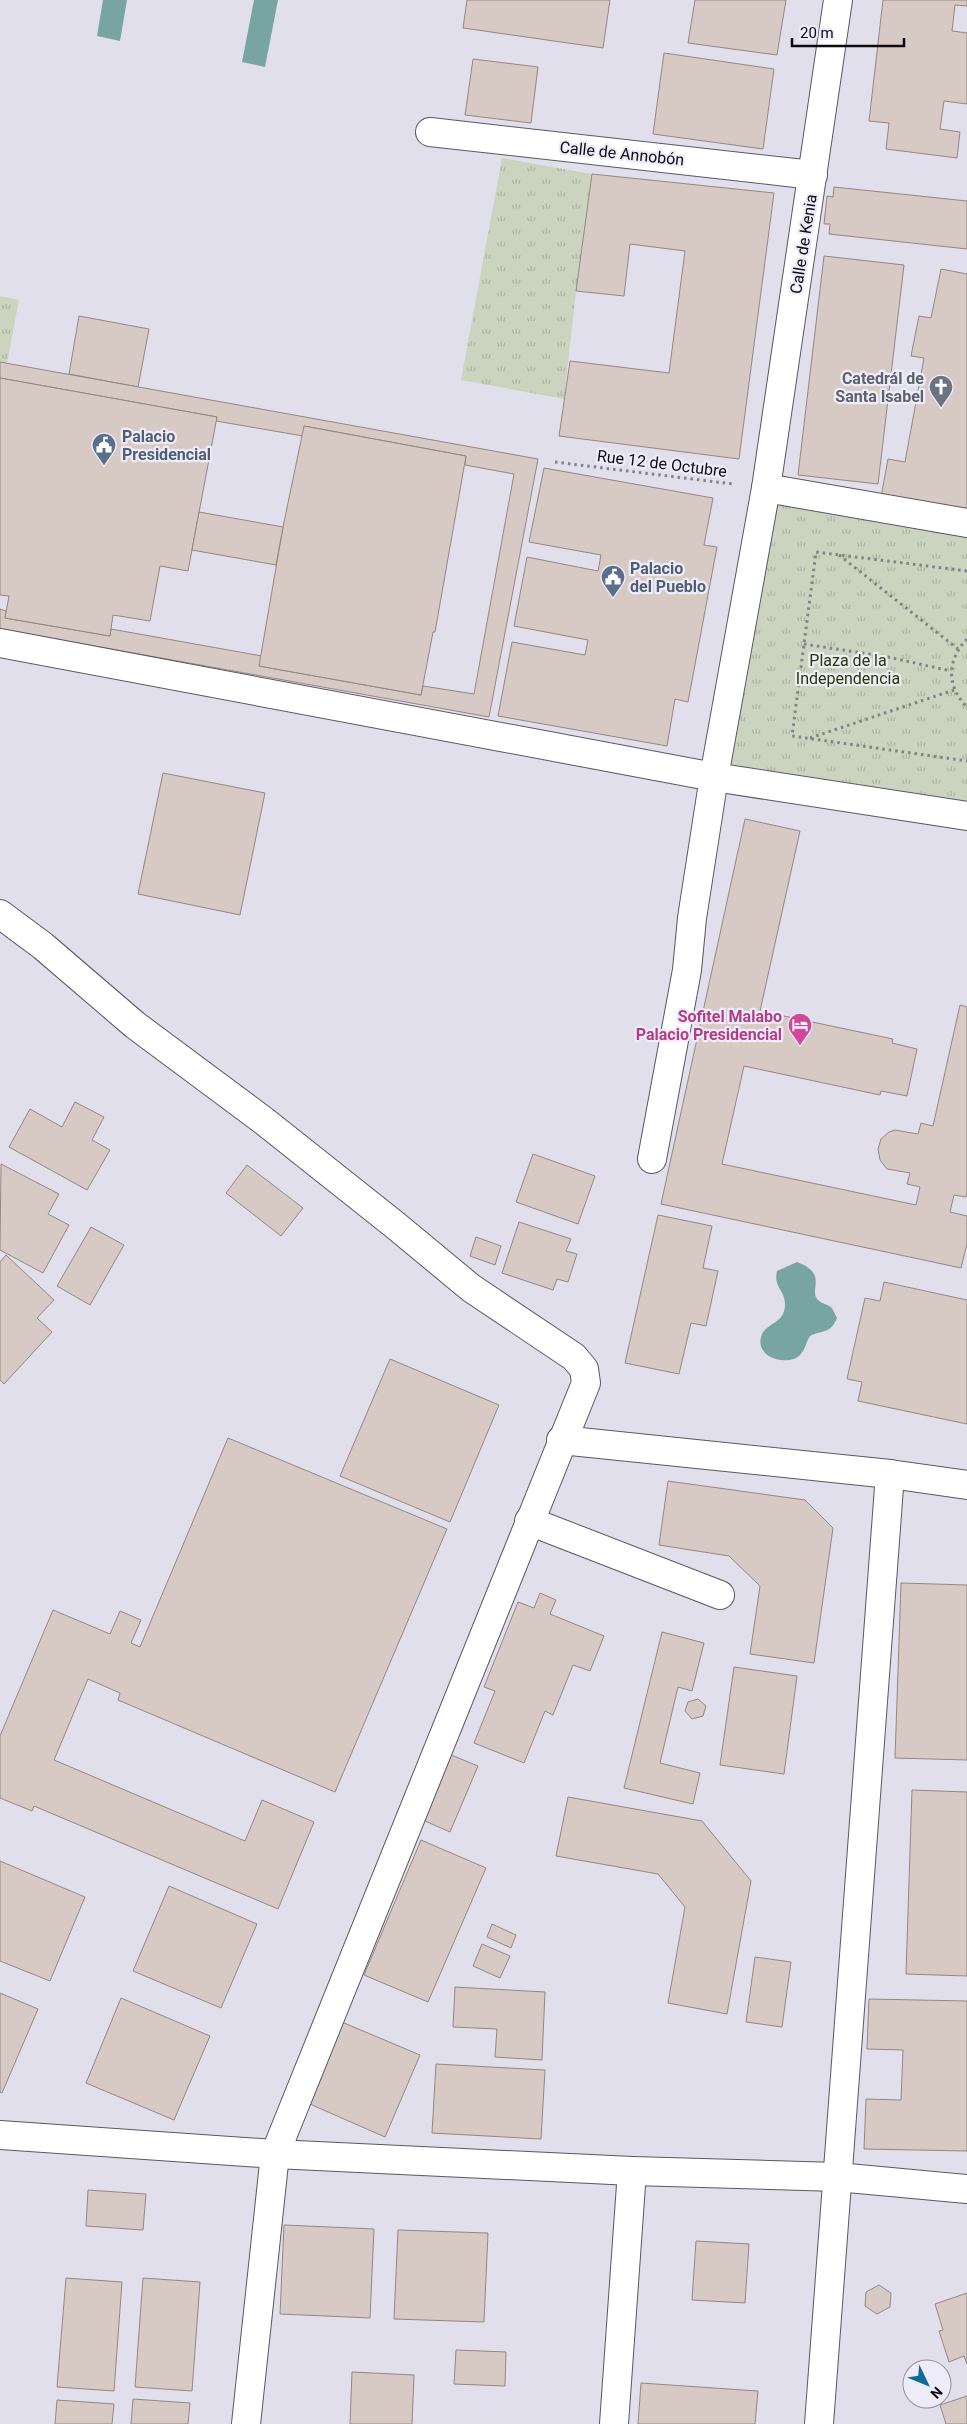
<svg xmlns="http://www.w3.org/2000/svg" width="967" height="2424" viewBox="0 0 967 2424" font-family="Roboto,sans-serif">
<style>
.grass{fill:url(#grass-tufts)}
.water{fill:#79a4a4}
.building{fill:#d7cac4;stroke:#948782}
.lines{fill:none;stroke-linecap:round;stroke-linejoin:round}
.minor-casing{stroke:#5a5762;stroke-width:30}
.path{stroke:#83818a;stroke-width:3;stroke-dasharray:2.5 4;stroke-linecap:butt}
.minor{stroke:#fff;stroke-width:28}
.labels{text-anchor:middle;stroke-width:4.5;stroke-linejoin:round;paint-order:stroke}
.street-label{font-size:16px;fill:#0c0b0f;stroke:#efecf9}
.worship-label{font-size:16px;font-weight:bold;fill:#5b616d;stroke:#efecf9;text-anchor:end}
.service-label{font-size:16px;font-weight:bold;fill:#4e5e75;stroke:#efecf9;text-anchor:start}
.park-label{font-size:16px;fill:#283703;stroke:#efecf9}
.hotel-label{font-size:16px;font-weight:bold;fill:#b23c85;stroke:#efecf9;text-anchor:end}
</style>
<defs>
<pattern id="grass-tufts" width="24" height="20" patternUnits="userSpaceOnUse" patternTransform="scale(1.25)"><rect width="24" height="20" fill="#cbd4be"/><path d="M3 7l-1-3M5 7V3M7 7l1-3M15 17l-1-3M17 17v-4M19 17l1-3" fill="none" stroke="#adb5a2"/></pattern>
</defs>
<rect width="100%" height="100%" fill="#e2dfec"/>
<g class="grass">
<path d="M 502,158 L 592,174 L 576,291 L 564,399 L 461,380 Z"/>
<path d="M 0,296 L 19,300 L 7,363 L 0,362 Z"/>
<path d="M 750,496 L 967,524 L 967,808 L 714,777 Z"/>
</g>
<g class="water">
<path d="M 103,0 L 127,0 L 120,41 L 97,36 Z"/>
<path d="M 254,0 L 278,0 L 265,67 L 242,62 Z"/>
<path d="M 797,1262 C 829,1274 808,1290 818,1300 C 822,1304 828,1304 832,1308 L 837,1318 C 830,1335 823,1329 810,1336 C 805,1344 805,1353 796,1358 C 781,1365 756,1356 761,1337 C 765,1322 785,1325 785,1304 C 785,1290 773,1287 777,1271 Z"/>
</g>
<g class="building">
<path d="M 467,0 L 610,0 L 603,48 L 463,28 Z"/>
<path d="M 695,0 L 786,0 L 777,55 L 688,43 Z"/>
<path d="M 883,0 L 967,0 L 967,6 L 955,5 L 952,31 L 967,33 L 967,104 L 944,101 L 940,129 L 960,132 L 957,158 L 886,149 L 889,123 L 869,121 Z"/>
<path d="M 664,53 L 774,69 L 763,149 L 653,134 Z"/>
<path d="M 473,59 L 538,67 L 531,123 L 465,115 Z"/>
<path d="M 592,174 L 774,193 L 739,459 L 559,436 L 570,361 L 669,373 L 685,251 L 630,244 L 624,296 L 576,291 Z"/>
<path d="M 834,187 L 967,201 L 967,249 L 829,234 L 830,224 L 824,224 L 827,196 L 833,197 Z"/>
<path d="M 824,256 L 904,265 L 878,484 L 798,475 Z"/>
<path d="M 941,269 L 967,274 L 967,513 L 881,497 L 888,459 L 905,462 L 924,358 L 911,356 L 919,316 L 931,318 Z"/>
<path d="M 79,316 L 149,329 L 138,387 L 69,374 Z"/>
<path d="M 0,362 L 538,459 L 489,717 L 0,629 L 0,609 L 6,611 L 5,618 L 110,636 L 111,629 L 262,656 L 259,666 L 421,695 L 423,686 L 474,694 L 514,474 L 465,465 L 466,456 L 304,426 L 303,436 L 216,421 L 217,417 L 0,378 Z"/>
<path d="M 0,378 L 217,417 L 188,571 L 160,566 L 150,621 L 113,615 L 110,636 L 5,618 L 9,596 L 0,595 Z"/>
<path d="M 304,426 L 466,456 L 435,632 L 433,632 L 421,695 L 259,666 L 283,527 Z"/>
<path d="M 544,468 L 713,498 L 704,545 L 717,547 L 688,702 L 675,699 L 667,746 L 498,716 L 512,642 L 585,655 L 588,640 L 514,626 L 527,557 L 598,571 L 601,555 L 529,542 Z"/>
<path d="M 199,512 L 283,527 L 276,565 L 192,550 Z"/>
<path d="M 163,773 L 265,793 L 240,915 L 138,894 Z"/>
<path d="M 745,819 L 800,831 L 760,1011 L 893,1039 L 892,1043 L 917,1049 L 907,1096 L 881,1091 L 880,1095 L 744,1066 L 722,1164 L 916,1205 L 920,1187 L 907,1184 L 910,1173 L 887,1169 L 880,1160 L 878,1149 L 881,1139 L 889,1132 L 895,1130 L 918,1134 L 921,1123 L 933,1126 L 960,1005 L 967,1007 L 967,1193 L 966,1197 L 954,1195 L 950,1212 L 967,1216 L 967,1244 L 961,1268 L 661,1204 Z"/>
<path d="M 75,1102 L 104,1117 L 92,1140 L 110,1150 L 87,1190 L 9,1147 L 30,1109 L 62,1127 Z"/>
<path d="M 533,1154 L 595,1176 L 578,1224 L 516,1202 Z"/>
<path d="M 1,1164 L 59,1194 L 48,1214 L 69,1225 L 43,1273 L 0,1250 Z"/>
<path d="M 247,1165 L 303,1208 L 281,1236 L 226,1193 Z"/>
<path d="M 658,1215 L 712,1226 L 703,1268 L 718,1271 L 706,1326 L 691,1323 L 679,1374 L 625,1363 Z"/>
<path d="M 519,1222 L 571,1239 L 566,1251 L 577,1254 L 568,1282 L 557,1279 L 553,1290 L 502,1273 Z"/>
<path d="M 91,1227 L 124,1245 L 90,1305 L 57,1286 Z"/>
<path d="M 476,1237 L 501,1246 L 495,1265 L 470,1256 Z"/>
<path d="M 6,1255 L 54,1300 L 37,1318 L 52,1332 L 4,1384 L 0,1380 L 0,1262 Z"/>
<path d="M 884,1282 L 967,1300 L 967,1424 L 858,1401 L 862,1382 L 847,1379 L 865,1298 L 880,1301 Z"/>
<path d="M 390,1359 L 499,1405 L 450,1522 L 340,1476 Z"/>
<path d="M 228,1438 L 447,1529 L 335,1792 L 118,1700 L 120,1693 L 88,1679 L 54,1760 L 245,1841 L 262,1800 L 314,1822 L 278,1909 L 34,1806 L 32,1811 L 0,1798 L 0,1736 L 53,1610 L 110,1634 L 120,1611 L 141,1620 L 131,1643 L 140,1647 Z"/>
<path d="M 668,1481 L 805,1500 L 833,1528 L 814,1663 L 750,1654 L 760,1586 L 729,1556 L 659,1545 Z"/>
<path d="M 901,1583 L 967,1585 L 967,1760 L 895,1758 Z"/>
<path d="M 540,1593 L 556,1600 L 550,1614 L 604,1636 L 590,1671 L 573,1665 L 553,1715 L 545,1711 L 524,1763 L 474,1743 L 495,1691 L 484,1687 L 518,1602 L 534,1608 Z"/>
<path d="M 662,1632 L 704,1643 L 692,1691 L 678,1687 L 660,1763 L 700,1773 L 693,1804 L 624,1788 Z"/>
<path d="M 734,1667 L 797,1676 L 784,1774 L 720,1765 Z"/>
<path d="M 698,1699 L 706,1706 L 703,1716 L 692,1719 L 685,1711 L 688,1702 Z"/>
<path d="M 444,1752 L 478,1766 L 450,1832 L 416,1817 Z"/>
<path d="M 912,1790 L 967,1792 L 967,1976 L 906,1974 Z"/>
<path d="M 568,1797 L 702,1821 L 751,1881 L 727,2014 L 668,2003 L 685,1907 L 658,1874 L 556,1856 Z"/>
<path d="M 421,1840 L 486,1868 L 428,2002 L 364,1975 Z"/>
<path d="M 0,1861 L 85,1897 L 50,1981 L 0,1961 Z"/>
<path d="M 169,1886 L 257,1924 L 221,2008 L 133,1971 Z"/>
<path d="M 492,1924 L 516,1935 L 511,1948 L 487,1937 Z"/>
<path d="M 482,1944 L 510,1956 L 500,1978 L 473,1966 Z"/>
<path d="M 755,1957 L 791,1962 L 782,2027 L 746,2022 Z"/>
<path d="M 455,1987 L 545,1992 L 542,2060 L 495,2057 L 497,2029 L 453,2027 Z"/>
<path d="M 0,1993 L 38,2009 L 2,2093 L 0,2092 Z"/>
<path d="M 121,1998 L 210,2036 L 174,2120 L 86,2083 Z"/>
<path d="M 869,1999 L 967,2001 L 967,2151 L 864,2149 L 866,2099 L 901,2100 L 903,2050 L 867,2049 Z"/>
<path d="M 337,2020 L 420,2055 L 385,2137 L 303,2101 Z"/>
<path d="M 436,2064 L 545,2070 L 541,2139 L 432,2133 Z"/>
<path d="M 88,2190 L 146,2194 L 143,2230 L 86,2226 Z"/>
<path d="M 284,2225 L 374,2229 L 370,2318 L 280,2314 Z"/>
<path d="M 398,2230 L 488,2233 L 484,2322 L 394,2319 Z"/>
<path d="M 696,2241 L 749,2244 L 745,2303 L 692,2300 Z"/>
<path d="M 66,2278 L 122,2282 L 114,2391 L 57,2387 Z"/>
<path d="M 143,2278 L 200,2282 L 192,2391 L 135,2387 Z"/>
<path d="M 879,2285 L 891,2293 L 890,2307 L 877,2314 L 865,2306 L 866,2292 Z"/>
<path d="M 967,2293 L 967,2364 L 964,2356 L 949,2362 L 939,2331 L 943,2330 L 935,2304 Z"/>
<path d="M 456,2350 L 506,2352 L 505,2386 L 454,2384 Z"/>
<path d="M 352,2372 L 414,2375 L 412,2424 L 350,2424 Z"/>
<path d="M 641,2383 L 758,2391 L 755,2424 L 638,2424 Z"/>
<path d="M 967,2396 L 967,2424 L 946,2424 L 940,2405 Z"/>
<path d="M 133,2399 L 190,2403 L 188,2424 L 131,2424 Z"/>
<path d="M 57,2400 L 114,2404 L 112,2424 L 55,2424 Z"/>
</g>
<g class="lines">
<defs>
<g id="minor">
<path d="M 430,132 L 813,175"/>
<path d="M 766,488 L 967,523"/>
<path d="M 0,643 L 714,777 L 967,816"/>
<path d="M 0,914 L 43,946 L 135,1025 L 264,1121 L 395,1225 L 471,1288 L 574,1357 L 584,1369 L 586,1383 L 275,2154 L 246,2424"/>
<path d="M 652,1159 L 687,970 L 692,918 L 714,777 L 766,488 L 838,0"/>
<path d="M 561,1440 L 890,1474 L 967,1485"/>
<path d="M 529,1521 L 720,1595"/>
<path d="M 0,2135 L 275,2154 L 632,2171 L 837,2177 L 967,2189"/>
<path d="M 614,2424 L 632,2171"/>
<path d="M 819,2424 L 890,1474"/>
</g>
</defs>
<use href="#minor" class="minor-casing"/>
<g class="path">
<path d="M 555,462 L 733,484"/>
<path d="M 839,555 L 958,649"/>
<path d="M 967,571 L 816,552 L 792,736 L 967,761"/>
<path d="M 967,639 C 947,660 946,686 967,707"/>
<path d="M 804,644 L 888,657 L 951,671"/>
<path d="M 810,738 L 954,690"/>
</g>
<use href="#minor" class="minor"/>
</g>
<defs>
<symbol id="church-pin" viewBox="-11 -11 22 30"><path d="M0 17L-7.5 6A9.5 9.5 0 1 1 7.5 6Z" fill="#6b7280" stroke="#efecf9"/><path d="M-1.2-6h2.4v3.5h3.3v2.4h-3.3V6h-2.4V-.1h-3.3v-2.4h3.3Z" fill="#fff"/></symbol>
<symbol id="civic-pin" viewBox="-11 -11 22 30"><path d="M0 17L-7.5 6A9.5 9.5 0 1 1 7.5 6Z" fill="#5c6f8a" stroke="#efecf9"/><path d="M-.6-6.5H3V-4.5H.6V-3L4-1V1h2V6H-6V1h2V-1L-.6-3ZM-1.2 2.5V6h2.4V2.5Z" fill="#fff"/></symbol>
<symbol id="hotel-pin" viewBox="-11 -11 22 30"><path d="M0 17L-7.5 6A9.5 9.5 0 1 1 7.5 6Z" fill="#d1479c" stroke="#efecf9"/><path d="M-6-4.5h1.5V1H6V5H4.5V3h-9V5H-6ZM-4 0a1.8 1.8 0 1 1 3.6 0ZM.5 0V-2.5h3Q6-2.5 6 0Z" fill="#fff"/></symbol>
</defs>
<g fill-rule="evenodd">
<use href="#church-pin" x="927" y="373" width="28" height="38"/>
<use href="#civic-pin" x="90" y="431" width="28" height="38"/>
<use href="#civic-pin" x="599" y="563" width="28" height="38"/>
<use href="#hotel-pin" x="786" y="1011" width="28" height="38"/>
</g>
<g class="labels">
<g class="street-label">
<text transform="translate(622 153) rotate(6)" y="6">Calle de Annobón</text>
<text transform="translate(803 244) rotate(-81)" y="6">Calle de Kenia</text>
<text transform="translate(662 463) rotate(7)" y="6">Rue 12 de Octubre</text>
</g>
<g class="worship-label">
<text x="924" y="384">Catedrál de<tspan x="924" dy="18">Santa Isabel</tspan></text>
</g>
<g class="service-label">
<text x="122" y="442">Palacio<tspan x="122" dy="18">Presidencial</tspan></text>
<text x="630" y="574">Palacio<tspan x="630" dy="18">del Pueblo</tspan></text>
</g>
<g class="park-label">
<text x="848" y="666">Plaza de la<tspan x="848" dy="18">Independencia</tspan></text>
</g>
<g class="hotel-label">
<text x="782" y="1022">Sofitel Malabo<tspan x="782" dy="18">Palacio Presidencial</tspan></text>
</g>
</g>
<g transform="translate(927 2384) rotate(133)"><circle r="24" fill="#efecf9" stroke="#94929b"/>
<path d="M0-4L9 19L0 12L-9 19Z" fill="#0d6a99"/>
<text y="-8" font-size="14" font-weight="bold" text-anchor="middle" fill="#0c0b0f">N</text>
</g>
<path d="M792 38v8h112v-8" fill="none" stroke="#0c0b0f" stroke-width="2.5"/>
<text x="800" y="38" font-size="15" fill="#0c0b0f" stroke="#efecf9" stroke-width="4" paint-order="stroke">20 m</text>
</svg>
